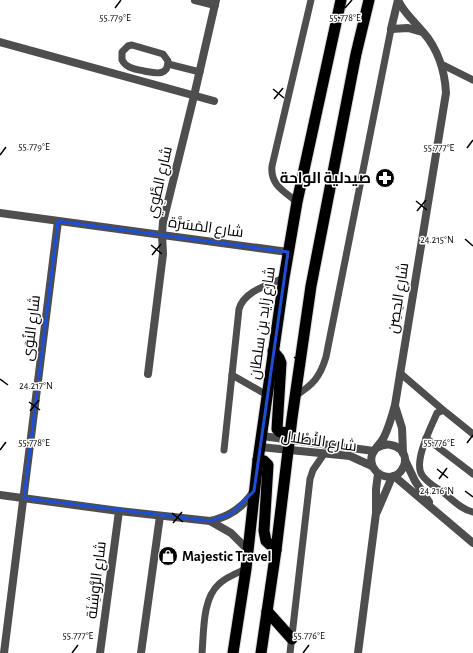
<svg xmlns="http://www.w3.org/2000/svg" width="473" height="653" viewBox="0 0 473 653" font-family="'Alegreya Sans',Cairo,sans-serif">
<style>
.lines{fill:none;stroke-linecap:round;stroke-linejoin:round}
.trunk-casing{stroke:#dbdbdb;stroke-width:13}
.service{stroke:#4e4e4e;stroke-width:7}
.minor{stroke:#4e4e4e;stroke-width:8}
.trunk{stroke:#000;stroke-width:11}
.marked{fill:none;stroke:#1d4ed8;stroke-width:3;stroke-linejoin:round}
.ticks{fill:none;stroke:#000;stroke-width:1.5}
.labels{text-anchor:middle;stroke-width:3;stroke-linejoin:round;paint-order:stroke}
.poi-label{font-size:15px;font-weight:bold;fill:#000;stroke:#fff;text-anchor:end}
.street-label{font-size:15px;fill:#000;stroke:#fff}
.ticks-label{font-size:10px;text-anchor:middle;fill:#000;stroke:#fff;stroke-width:3;stroke-linejoin:round;paint-order:stroke}
</style>
<rect width="100%" height="100%" fill="#fff"/>
<g class="lines">
<defs>
<g id="trunk">
<path d="M 273,351 L 279,358 L 281,363 L 277,429 L 280,432 L 290,433"/>
<path d="M 258,460 L 264,461 L 268,465 L 264,531 L 266,541 L 276,550"/>
<path d="M 267,611 L 292,639"/>
<path d="M 233,653 L 246,569 L 258,460 L 284,278 L 297,202 L 341,0"/>
<path d="M 261,653 L 276,550 L 292,418 L 311,286 L 356,54 L 369,0"/>
</g>
</defs>
<use href="#trunk" class="trunk-casing"/>
<g class="service">
<path d="M 132,45 L 163,54 L 168,61 C 168,77 155,73 144,71 C 135,69 126,68 122,60 L 122,52 L 128,46 Z"/>
<path d="M 168,64 L 200,72"/>
<path d="M 441,64 L 473,80"/>
<path d="M 297,202 C 284,191 270,185 272,166 L 311,0"/>
<path d="M 400,373 L 443,410"/>
<path d="M 232,375 L 267,395"/>
<path d="M 295,396 C 313,385 320,377 326,357 L 391,29"/>
<path d="M 473,434 L 447,413 L 443,410 L 437,413 C 431,427 413,462 422,475 C 427,483 437,488 444,493 C 453,500 462,510 473,512"/>
<path d="M 426,438 L 473,474"/>
<path d="M 224,450 L 239,309 C 244,291 268,285 284,278"/>
<path d="M 202,653 C 204,632 202,599 219,584 C 226,577 237,573 246,569"/>
<path d="M 290,653 L 310,479 L 313,470 L 324,454"/>
</g>
<g class="minor">
<path d="M 195,0 L 215,5"/>
<path d="M 398,0 L 391,29 L 408,28 L 422,32"/>
<path d="M 0,42 L 214,101"/>
<path d="M 0,213 L 288,252"/>
<path d="M 148,374 L 163,254 L 162,234 L 163,222 L 194,96 L 216,0"/>
<path d="M 395,406 L 402,428 L 403,453"/>
<path d="M 262,436 L 374,451"/>
<path d="M 260,447 L 350,456 L 372,466"/>
<path d="M 377,448 C 394,437 414,455 401,471 C 390,485 367,472 372,455 C 374,449 381,443 384,437 C 389,427 392,416 395,405 L 446,93 C 445,72 438,49 423,32 C 415,22 403,12 398,0"/>
<path d="M 405,460 L 415,481 L 429,502"/>
<path d="M 394,476 L 473,543"/>
<path d="M 0,495 L 119,511 L 210,521 L 231,533 L 248,550"/>
<path d="M 377,512 L 392,477"/>
<path d="M 210,521 C 229,517 243,508 254,491"/>
<path d="M 4,653 L 58,221"/>
<path d="M 100,653 L 119,511"/>
<path d="M 141,653 L 160,516"/>
<path d="M 358,653 L 376,513 L 376,489 L 378,474"/>
</g>
<use href="#trunk" class="trunk"/>
</g>
<path class="marked" d="M 58,221 L 288,252 L 254,491 L 231,514 L 210,521 L 24,498 Z"/>
<path class="ticks" d="M 115,8 L 121,0M 345,8 L 352,0M 273,89 L 284,98M 274,99 L 283,88M 467,148 L 473,140M 0,155 L 6,147M 416,201 L 427,210M 417,211 L 426,200M 465,239 L 473,246M 151,245 L 162,254M 152,255 L 161,244M 294,357 L 305,366M 295,367 L 304,356M 0,379 L 8,385M 29,402 L 40,410M 30,411 L 39,400M 467,443 L 473,435M 0,450 L 6,442M 437,469 L 448,478M 439,479 L 447,468M 465,491 L 473,497M 172,513 L 183,522M 173,523 L 182,512M 72,653 L 78,645M 303,653 L 309,645"/>
<defs>
<symbol id="pharmacy-disc" viewBox="-11 -11 22 22"><circle r="9.5" fill="#000" stroke="#fff"/><path d="M-2-6h4v4h4v4h-4v4h-4v-4h-4v-4h4Z" fill="#fff"/></symbol>
<symbol id="shop-disc" viewBox="-11 -11 22 22"><circle r="9.5" fill="#000" stroke="#fff"/><path d="M-5-2.5h2.3a2.7 3.5 0 0 1 5.4 0H5L5.5 6h-11ZM-1.5-2.5h3a1.5 2.3 0 0 0-3 0Z" fill="#fff"/></symbol>
</defs>
<g fill-rule="evenodd">
<use href="#pharmacy-disc" x="374" y="167" width="22" height="22"/>
<use href="#shop-disc" x="157" y="545" width="22" height="22"/>
</g>
<g class="labels">
<g class="poi-label">
<text x="371" y="183">صيدلية الواحة</text>
<text x="182" y="561" text-anchor="start">Majestic Travel</text>
</g>
<g class="street-label">
<text transform="translate(159 182) rotate(-77)" y="5">شارع الطَّوِي</text>
<text transform="translate(206 227) rotate(8)" y="5">شارع المَسَرَّة</text>
<text transform="translate(398 298) rotate(-81)" y="5">شارع الحِصِن</text>
<text transform="translate(262 323) rotate(-82)" y="5">شارع زايد بن سلطان</text>
<text transform="translate(31 328) rotate(-83)" y="5">شارع النُوَى</text>
<text transform="translate(319 441) rotate(8)" y="5">شارع الأَطْلال</text>
<text transform="translate(96 580) rotate(-83)" y="5">شارع الرُّوشِنَة</text>
</g>
</g>
<g class="ticks-label">
<text x="115" y="21">55.779°E</text>
<text x="345" y="21">55.778°E</text>
<text x="34" y="150">55.779°E</text>
<text x="439" y="151">55.777°E</text>
<text x="437" y="243">24.215°N</text>
<text x="36" y="389">24.217°N</text>
<text x="34" y="446">55.778°E</text>
<text x="439" y="446">55.776°E</text>
<text x="437" y="494">24.216°N</text>
<text x="78" y="639">55.777°E</text>
<text x="309" y="639">55.776°E</text>
</g>
</svg>
